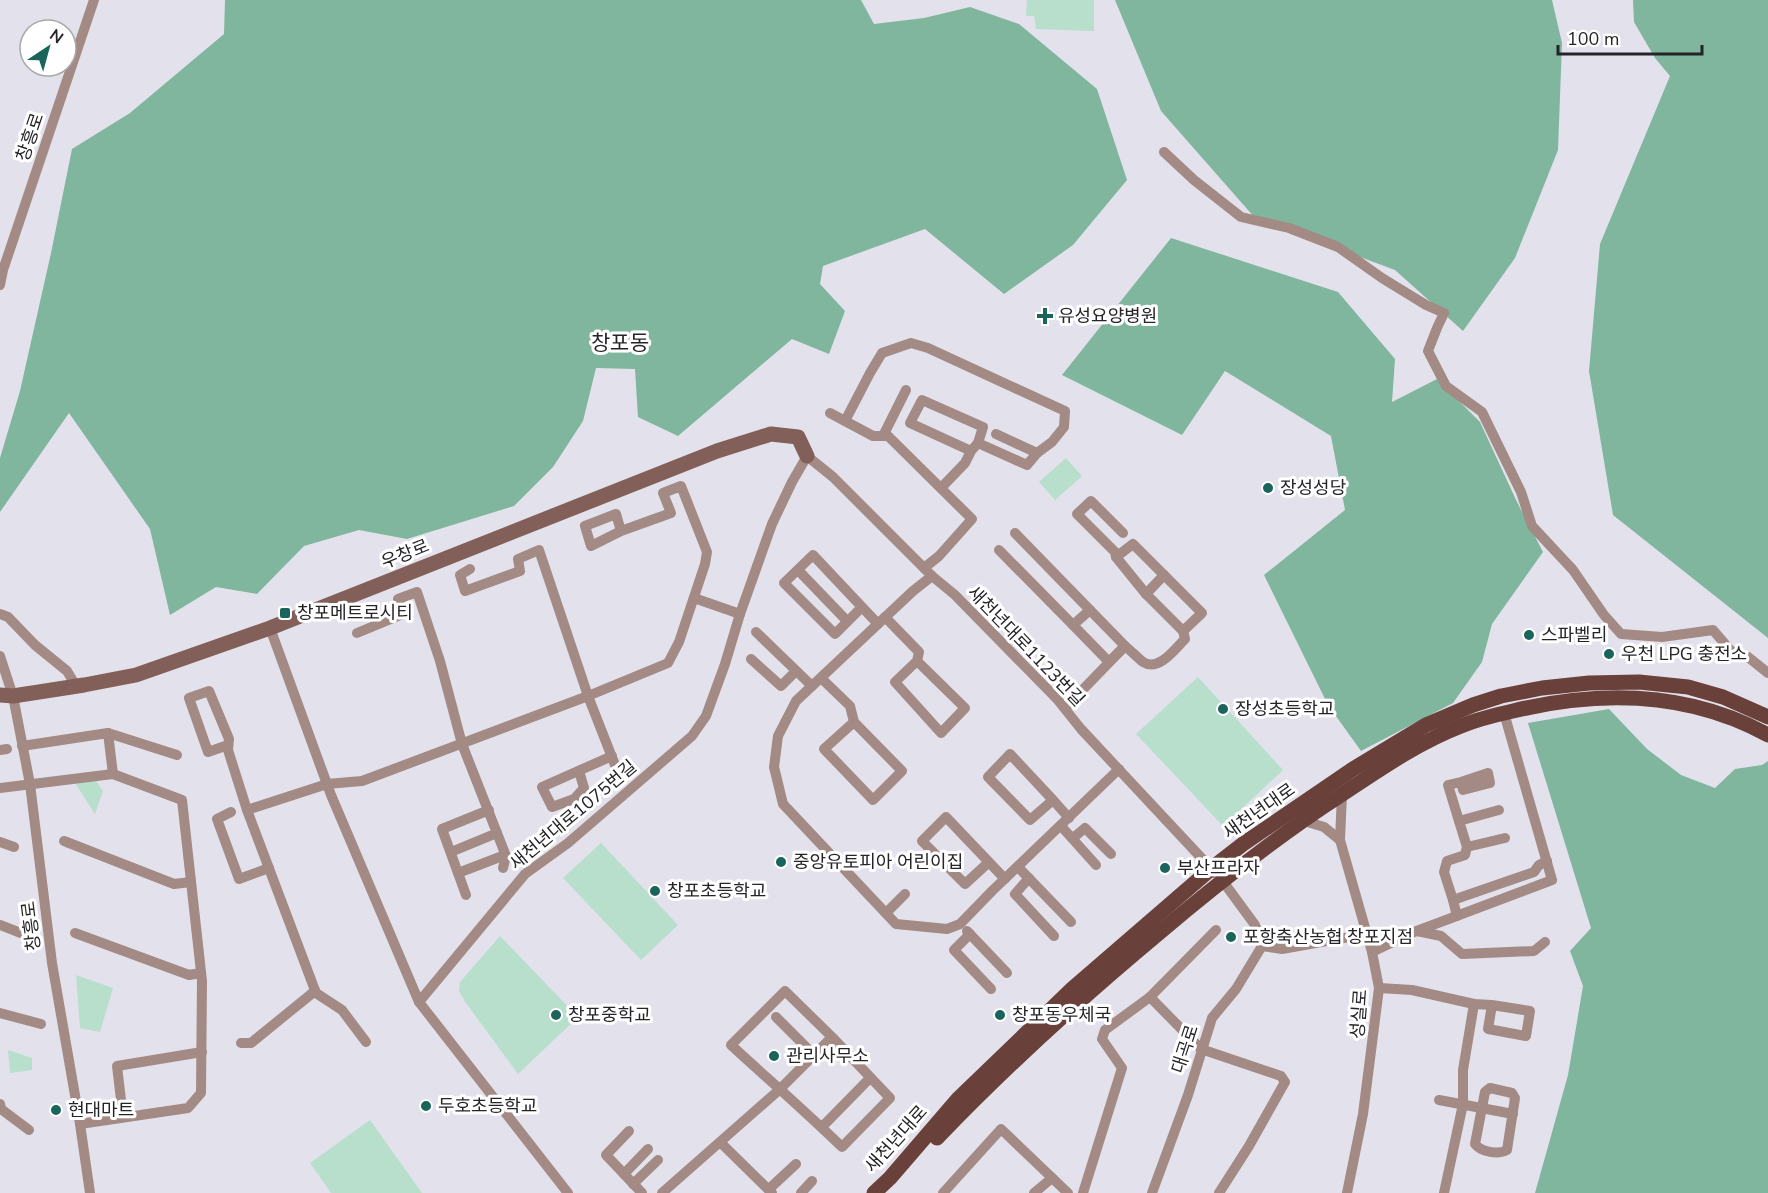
<svg xmlns="http://www.w3.org/2000/svg" width="1768" height="1193" viewBox="0 0 1768 1193" font-family="'Nunito Sans','Noto Sans KR',sans-serif">
<style>
.green{fill:#b8decc}
.forest{fill:#7fb69d}
.lines{fill:none;stroke-linecap:round;stroke-linejoin:round}
.minor{stroke:#a38a85;stroke-width:10}
.secondary{stroke:#826059;stroke-width:15}
.primary{stroke:#6a413a;stroke-width:15}
.poi-dot{fill:#19645b;stroke:#fff;stroke-width:2}
.labels{text-anchor:middle;stroke-width:6;stroke-linejoin:round;paint-order:stroke}
.street-label{font-size:18px;fill:#252529;stroke:#fff}
.poi-label{font-size:18px;fill:#252529;stroke:#fff;text-anchor:start}
.quarter-label{font-size:21px;fill:#252529;stroke:#fff}
</style>
<rect width="100%" height="100%" fill="#e3e2ec"/>
<g class="green">
<path d="M 1027,0 L 1094,0 L 1094,31 L 1036,29 L 1034,16 L 1026,16 Z"/>
<path d="M 1066,458 L 1082,476 L 1055,500 L 1039,482 Z"/>
<path d="M 1198,677 L 1283,770 L 1223,826 L 1136,734 Z"/>
<path d="M 96,781 L 103,791 L 95,814 L 75,783 Z"/>
<path d="M 601,843 L 678,925 L 641,960 L 563,878 Z"/>
<path d="M 500,936 L 578,1017 L 518,1074 L 466,1003 L 459,991 L 460,982 Z"/>
<path d="M 76,975 L 113,988 L 100,1032 L 80,1028 Z"/>
<path d="M 8,1050 L 32,1058 L 32,1070 L 10,1073 Z"/>
<path d="M 370,1120 L 422,1193 L 331,1193 L 310,1163 Z"/>
</g>
<g class="forest">
<path d="M 225,0 L 861,0 L 874,24 L 924,18 L 970,7 L 1019,24 L 1097,89 L 1127,180 L 1073,245 L 1004,294 L 925,229 L 823,266 L 820,284 L 845,311 L 829,354 L 792,339 L 678,436 L 638,417 L 635,369 L 596,368 L 583,421 L 553,467 L 514,506 L 407,539 L 359,530 L 304,546 L 257,594 L 216,587 L 170,615 L 150,529 L 69,413 L 0,512 L 0,458 L 20,391 L 51,253 L 72,149 L 130,113 L 224,34 Z"/>
<path d="M 1115,0 L 1552,0 L 1562,43 L 1558,150 L 1515,258 L 1463,331 L 1395,270 L 1255,218 L 1161,111 Z"/>
<path d="M 1633,0 L 1768,0 L 1768,638 L 1613,515 L 1589,371 L 1600,244 L 1670,76 L 1655,58 L 1634,22 Z"/>
<path d="M 1171,238 L 1338,292 L 1395,359 L 1392,402 L 1437,379 L 1480,422 L 1517,502 L 1543,552 L 1492,624 L 1482,662 L 1453,703 L 1361,751 L 1328,705 L 1264,575 L 1345,510 L 1331,436 L 1225,371 L 1182,435 L 1062,375 Z"/>
<path d="M 1609,709 L 1647,749 L 1681,775 L 1715,788 L 1735,769 L 1762,765 L 1768,761 L 1768,1193 L 1535,1193 L 1568,1075 L 1583,986 L 1570,951 L 1591,928 L 1528,723 Z"/>
</g>
<g class="lines">
<g class="minor">
<path d="M 1164,152 L 1194,180 L 1241,217 L 1289,228 L 1338,247 L 1382,278 L 1426,305 L 1444,313 L 1437,328 L 1428,351 L 1446,386 L 1482,412 L 1521,492 L 1532,526 L 1573,570 L 1604,615 L 1621,634 L 1662,637 L 1713,630 L 1731,651 L 1748,657 L 1768,673"/>
<path d="M 0,285 L 3,270 L 94,0"/>
<path d="M 830,413 L 873,436 L 888,436 L 972,519 L 939,556 L 924,568"/>
<path d="M 845,421 L 870,373 L 882,353 L 911,343 L 928,348 L 1065,411 L 1064,427 L 1052,442 L 1037,453"/>
<path d="M 883,436 L 906,390"/>
<path d="M 978,443 L 1027,465 L 1037,453 L 996,434"/>
<path d="M 941,488 L 965,463 L 971,451 L 910,423 L 922,400 L 983,427 L 978,443 L 971,451"/>
<path d="M 1015,533 L 1125,646 L 1109,662 L 1073,625"/>
<path d="M 999,550 L 1073,625 L 1090,610"/>
<path d="M 1116,557 L 1133,544 L 1164,575"/>
<path d="M 470,569 L 460,575 L 465,591 L 520,571 L 518,559 L 539,550 L 588,696 L 617,770"/>
<path d="M 798,570 L 847,621"/>
<path d="M 932,576 L 913,591 L 796,701 L 778,736 L 774,767 L 783,804 L 896,924 L 947,929 L 960,924 L 992,891 L 1119,769"/>
<path d="M 1146,594 L 1164,575 L 1202,613 L 1183,631"/>
<path d="M 694,598 L 740,614"/>
<path d="M 862,607 L 835,634 L 784,583 L 813,555 L 878,624"/>
<path d="M 0,614 L 8,617 L 35,645 L 67,671 L 76,686"/>
<path d="M 885,617 L 919,652 L 917,661 L 895,682 L 941,733 L 965,708 L 917,661"/>
<path d="M 270,628 L 331,795 L 419,1002 L 568,1193"/>
<path d="M 756,632 L 812,686"/>
<path d="M 357,633 L 403,614 L 398,599 L 417,592 L 440,661 L 462,744 L 506,856 L 503,868"/>
<path d="M 0,656 L 13,696 L 30,784 L 52,963 L 80,1124 L 90,1193"/>
<path d="M 751,659 L 781,686 L 796,671"/>
<path d="M 821,678 L 850,706 L 854,722 L 824,749 L 873,800 L 902,771 L 854,722"/>
<path d="M 1065,708 L 1125,646 C 1131,651 1137,657 1143,662 C 1159,672 1175,649 1185,639 L 1183,631 L 1146,594 L 1116,557 L 1115,552 L 1077,514 L 1091,501 L 1123,533"/>
<path d="M 108,733 L 177,755"/>
<path d="M 228,745 L 208,752 L 189,698 L 209,691 L 229,739 L 228,750 L 247,810 L 316,993 L 342,1010 L 366,1042"/>
<path d="M 22,746 L 108,733 L 113,774"/>
<path d="M 0,750 L 7,749"/>
<path d="M 579,771 L 584,788 L 574,799 L 552,807 L 542,787 L 612,756"/>
<path d="M 0,788 L 113,774 L 182,800 L 202,981 L 201,1093 L 188,1108 L 80,1124"/>
<path d="M 1342,794 L 1340,840 L 1372,952 L 1379,988 L 1363,1114 L 1347,1193"/>
<path d="M 1053,800 L 1010,754 L 988,777 L 1030,820 L 1053,800 L 1069,818"/>
<path d="M 247,810 L 327,784 L 362,781 L 588,696 L 668,663 L 679,642 L 705,564 L 707,552 L 681,486 L 663,493 L 671,513 L 621,531 L 616,514 L 585,526 L 591,546 L 621,531"/>
<path d="M 231,812 L 217,819 L 239,879 L 269,868"/>
<path d="M 1301,820 L 1324,827 L 1340,840"/>
<path d="M 1459,821 L 1448,785 L 1461,782 L 1463,790 L 1490,783 L 1488,773 L 1461,782"/>
<path d="M 1061,826 L 1096,865"/>
<path d="M 1073,838 L 1085,828 L 1111,854"/>
<path d="M 64,841 L 174,884 L 191,882"/>
<path d="M 0,842 L 14,847"/>
<path d="M 1467,847 L 1459,821 L 1499,810"/>
<path d="M 451,852 L 497,833"/>
<path d="M 989,862 L 965,884 L 922,841 L 946,817 L 1005,879"/>
<path d="M 1018,867 L 1071,922"/>
<path d="M 458,873 L 442,829 L 489,810"/>
<path d="M 1029,878 L 1015,894 L 1054,936"/>
<path d="M 466,895 L 458,873 L 505,855"/>
<path d="M 1453,900 L 1444,872 L 1447,861 L 1465,855 L 1467,847 L 1505,838"/>
<path d="M 886,913 L 905,894"/>
<path d="M 1457,916 L 1453,900 L 1534,872 L 1539,865 L 1547,861"/>
<path d="M 0,925 L 31,937"/>
<path d="M 967,931 L 1007,973"/>
<path d="M 1417,931 L 1441,936 L 1462,954 L 1534,951 L 1545,942"/>
<path d="M 75,933 L 189,975 L 201,973"/>
<path d="M 970,934 L 954,950 L 991,989"/>
<path d="M 1262,946 L 1282,949 L 1366,934"/>
<path d="M 1372,952 L 1414,932 L 1552,880 L 1504,713"/>
<path d="M 1379,988 L 1412,990 L 1474,1004 L 1492,1005 L 1530,1011 L 1526,1036 L 1488,1029 L 1492,1005"/>
<path d="M 1150,997 L 1201,1049 L 1281,1076 L 1285,1082 L 1249,1146 L 1219,1193"/>
<path d="M 419,1002 L 525,874 L 568,843 L 692,736 L 706,716 L 725,664 L 740,614 L 772,524 L 792,482 L 807,456 L 833,477 L 932,576 L 955,595 L 1057,699 L 1081,729 L 1222,880 L 1255,925 L 1262,946 L 1236,989 L 1212,1018 L 1188,1095 L 1152,1193"/>
<path d="M 0,1013 L 41,1024"/>
<path d="M 776,1017 L 814,1055"/>
<path d="M 241,1043 L 251,1043 L 315,991"/>
<path d="M 1490,1088 L 1512,1093 L 1515,1098 L 1507,1150 C 1498,1155 1481,1152 1475,1144 L 1485,1092 Z"/>
<path d="M 1439,1100 L 1513,1114"/>
<path d="M 0,1104 L 1,1109 L 29,1130"/>
<path d="M 123,1117 L 117,1066 L 202,1052"/>
<path d="M 822,1127 L 870,1078"/>
<path d="M 629,1131 L 606,1155 L 642,1193"/>
<path d="M 721,1143 L 772,1193"/>
<path d="M 624,1174 L 648,1149"/>
<path d="M 633,1184 L 658,1160"/>
<path d="M 769,1189 L 796,1164"/>
<path d="M 662,1193 L 779,1090 L 832,1037 L 785,991 L 731,1045 C 768,1079 806,1112 842,1147 L 890,1098 L 832,1037"/>
<path d="M 801,1193 L 812,1181"/>
<path d="M 943,1193 L 1001,1129 L 1068,1193"/>
<path d="M 1034,1193 L 1052,1178"/>
<path d="M 1083,1193 L 1122,1068 L 1102,1039 L 1105,1030 L 1150,997 L 1216,930"/>
<path d="M 1444,1193 L 1463,1104 L 1463,1070 L 1474,1004"/>
</g>
<path class="secondary" d="M 0,695 L 13,696 L 84,685 L 136,675 L 270,628 L 717,451 L 771,434 L 798,437 L 807,456"/>
<g class="primary">
<path d="M 937,1138 C 1007,1065 1081,998 1159,933 C 1217,884 1276,837 1341,795 C 1379,770 1417,743 1461,726 C 1478,719 1495,715 1513,711 C 1600,690 1688,691 1768,735"/>
<path d="M 874,1193 L 890,1178 L 958,1099 L 1072,989 L 1212,868 L 1243,844 L 1353,769 L 1426,725 L 1473,705 L 1501,696 L 1542,688 L 1589,683 L 1639,682 L 1688,687 L 1723,697 L 1768,717"/>
</g>
</g>
<g class="poi-dot">
<path d="M1042 307h6v6h6v6h-6v6h-6v-6h-6v-6h6z"/>
<circle cx="1268" cy="488" r="6"/>
<rect x="279" y="607" width="12" height="12" rx="3"/>
<circle cx="1529" cy="635" r="6"/>
<circle cx="1609" cy="654" r="6"/>
<circle cx="1223" cy="709" r="6"/>
<circle cx="781" cy="862" r="6"/>
<circle cx="1165" cy="868" r="6"/>
<circle cx="655" cy="891" r="6"/>
<circle cx="1231" cy="937" r="6"/>
<circle cx="556" cy="1015" r="6"/>
<circle cx="1000" cy="1015" r="6"/>
<circle cx="774" cy="1056" r="6"/>
<circle cx="426" cy="1106" r="6"/>
<circle cx="56" cy="1110" r="6"/>
</g>
<g class="labels">
<g class="street-label">
<text transform="translate(30 137) rotate(-71)" y="6">창흥로</text>
<text transform="translate(405 554) rotate(-22)" y="6">우창로</text>
<text transform="translate(1026 646) rotate(46)" y="6">새천년대로1123번길</text>
<text transform="translate(1259 811) rotate(-35)" y="6">새천년대로</text>
<text transform="translate(573 815) rotate(-40)" y="6">새천년대로1075번길</text>
<text transform="translate(31 926) rotate(-97)" y="6">창흥로</text>
<text transform="translate(1359 1014) rotate(-86)" y="6">성실로</text>
<text transform="translate(1185 1049) rotate(-72)" y="6">대곡로</text>
<text transform="translate(896 1139) rotate(-48)" y="6">새천년대로</text>
</g>
<g class="poi-label">
<text x="1058" y="322">유성요양병원</text>
<text x="1280" y="494">장성성당</text>
<text x="297" y="619">창포메트로시티</text>
<text x="1541" y="641">스파벨리</text>
<text x="1621" y="660">우천 LPG 충전소</text>
<text x="1235" y="715">장성초등학교</text>
<text x="793" y="868">중앙유토피아 어린이집</text>
<text x="1177" y="874">부산프라자</text>
<text x="667" y="897">창포초등학교</text>
<text x="1243" y="943">포항축산농협 창포지점</text>
<text x="568" y="1021">창포중학교</text>
<text x="1012" y="1021">창포동우체국</text>
<text x="786" y="1062">관리사무소</text>
<text x="438" y="1112">두호초등학교</text>
<text x="68" y="1116">현대마트</text>
</g>
<g class="quarter-label">
<text x="620" y="350">창포동</text>
</g>
</g>
<g transform="translate(48 48) rotate(36)"><circle r="28" fill="#ffffff" stroke="#a8a8a9" stroke-width="1.5"/>
<path d="M0-4.5L10 22L0 15L-10 22Z" fill="#19645b"/>
<text y="-9" font-size="16" font-weight="bold" text-anchor="middle" fill="#252529">N</text>
</g>
<path d="M1558 45v9h144v-9" fill="none" stroke="#252529" stroke-width="3"/>
<text x="1567" y="45" font-size="18" fill="#252529" stroke="#ffffff" stroke-width="4.5" paint-order="stroke">100 m</text>
</svg>
